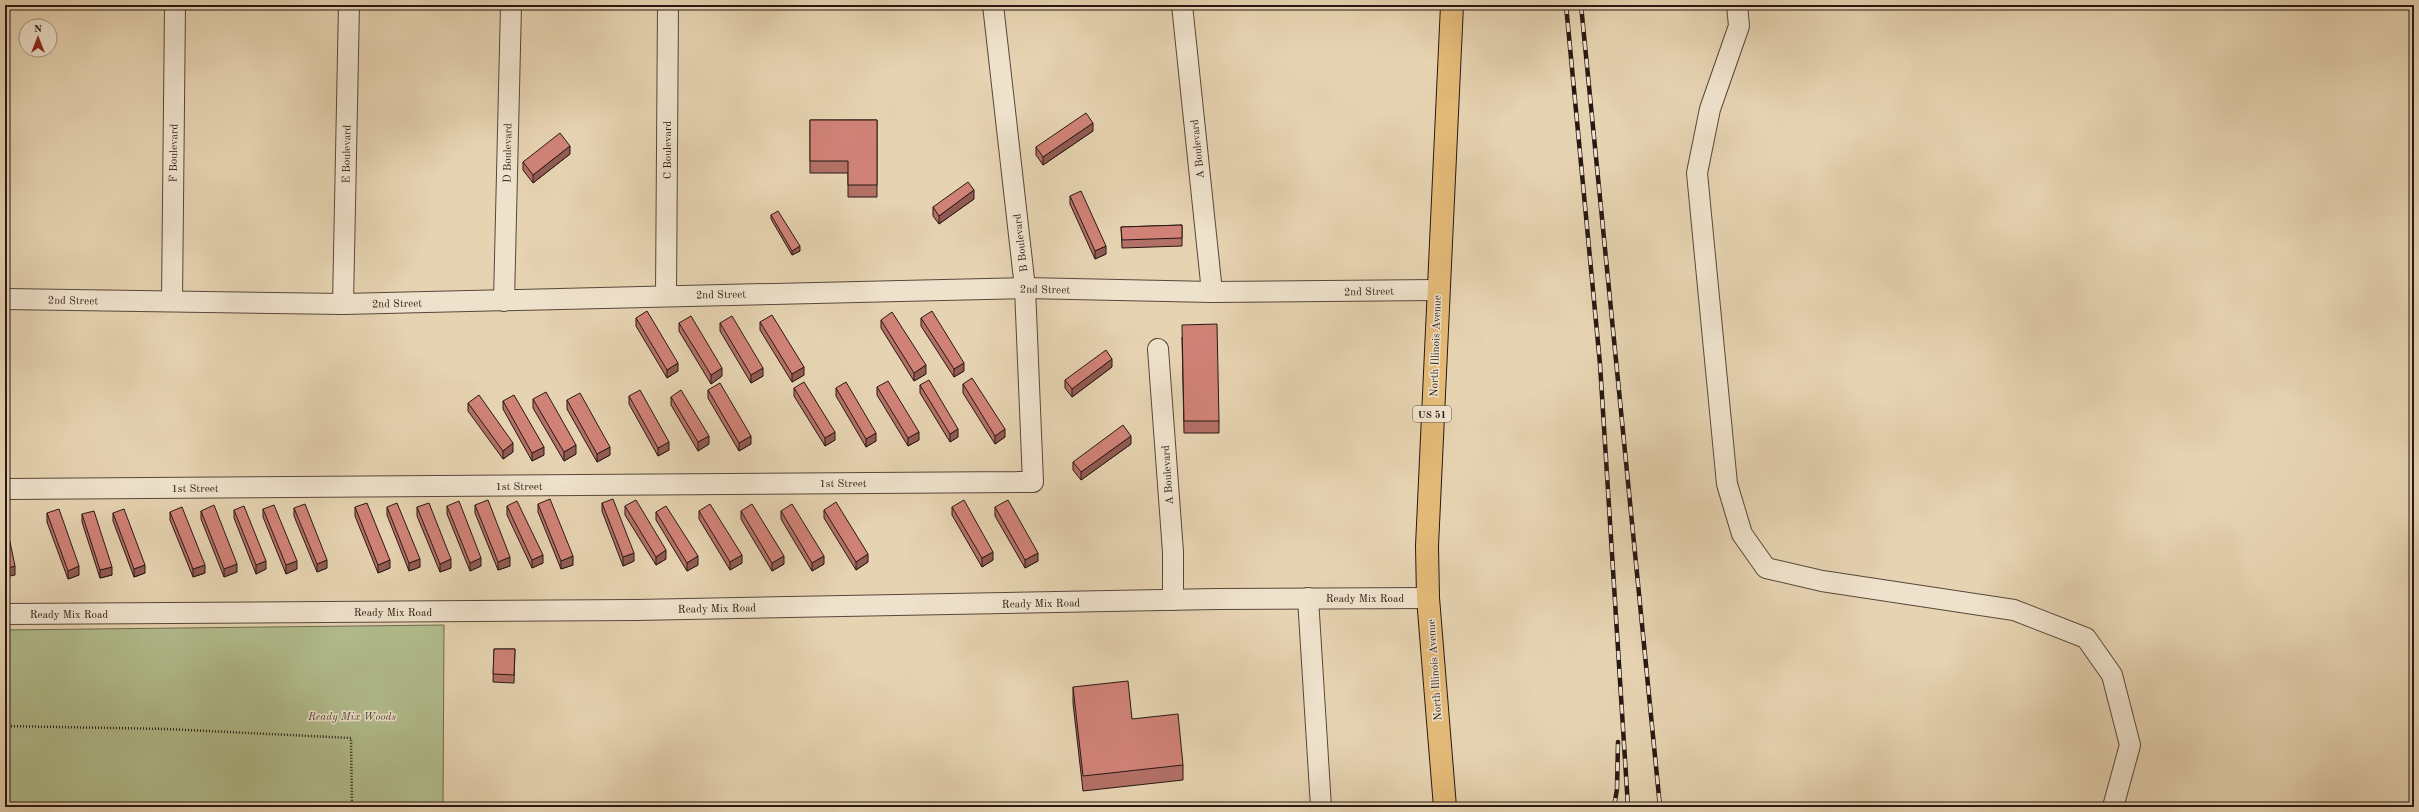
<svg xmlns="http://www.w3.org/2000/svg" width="2419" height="812" viewBox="0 0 2419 812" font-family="'Old Standard TT',serif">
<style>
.green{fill:#b2bd8e;stroke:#6d6a50}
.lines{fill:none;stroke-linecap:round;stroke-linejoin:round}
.street-casing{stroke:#58473a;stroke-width:22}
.primary-casing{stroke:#281813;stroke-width:24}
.path{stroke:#281813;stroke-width:2.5;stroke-dasharray:1 2;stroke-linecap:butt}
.street{stroke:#efe2cc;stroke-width:20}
.primary{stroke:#e3ba78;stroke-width:22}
.rail-casing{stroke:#281813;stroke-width:4.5}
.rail{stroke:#efe2cc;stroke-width:3;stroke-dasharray:9;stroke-linecap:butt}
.wall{fill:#b37066;stroke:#281813}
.shaded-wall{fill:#925b53;stroke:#281813}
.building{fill:#d08277;stroke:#281813}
.labels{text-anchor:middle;stroke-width:3;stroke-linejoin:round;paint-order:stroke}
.shield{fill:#efe2cc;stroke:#64554a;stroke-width:1}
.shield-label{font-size:10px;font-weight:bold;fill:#281813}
.street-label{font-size:11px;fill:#281813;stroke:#efe2cc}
.park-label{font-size:11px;font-style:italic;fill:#514a38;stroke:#efe2cc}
</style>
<rect width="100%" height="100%" fill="#e6d3b1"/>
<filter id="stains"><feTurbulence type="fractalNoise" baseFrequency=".005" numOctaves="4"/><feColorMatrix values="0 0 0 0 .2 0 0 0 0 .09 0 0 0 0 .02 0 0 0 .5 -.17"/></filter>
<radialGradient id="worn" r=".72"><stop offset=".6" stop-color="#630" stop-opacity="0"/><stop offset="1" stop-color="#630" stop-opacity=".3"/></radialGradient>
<path class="green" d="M 444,625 L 443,807 L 5,807 L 5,630 Z"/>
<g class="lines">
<defs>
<g id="street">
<path d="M 1182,5 L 1212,292"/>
<path d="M 1737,5 L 1739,26 L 1710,109 L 1697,173 L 1727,484 L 1742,534 L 1766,568 L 1822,581 L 2014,610 L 2086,638 L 2112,675 L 2130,745 L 2113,807"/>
<path d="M 666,296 L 668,5"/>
<path d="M 5,299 L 343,304 L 1025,288 L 1212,292 L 1437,290"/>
<path d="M 172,301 L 175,5"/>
<path d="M 504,301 L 511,5"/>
<path d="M 343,304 L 349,5"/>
<path d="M 1158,349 L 1173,552 L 1173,600"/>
<path d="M 5,489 L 1033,482 L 1025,288 L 993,5"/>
<path d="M 1308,598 L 1321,807"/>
<path d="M 5,614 L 636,610 L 1216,599 L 1428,598"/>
</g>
<path id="primary" d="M 1445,807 L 1428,598 L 1427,546 L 1452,5"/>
</defs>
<use href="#street" class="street-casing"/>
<use href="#primary" class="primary-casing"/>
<path class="path" d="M 5,726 L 167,729 L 351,738 L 352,807"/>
<use href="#street" class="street"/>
<use href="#primary" class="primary"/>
<defs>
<g id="rail">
<path d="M 1566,5 L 1600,364 L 1628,807"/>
<path d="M 1581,5 L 1660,807"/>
<path d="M 1614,807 L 1617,789 L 1618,742"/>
</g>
</defs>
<use href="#rail" class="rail-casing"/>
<use href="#rail" class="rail"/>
</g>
<g class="wall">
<path d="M 810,120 L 877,120 L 877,197 L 848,197 L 848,173 L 810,173 Z"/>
<path d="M 1093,131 L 1043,165 L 1036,155 L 1036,147 Z"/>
<path d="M 570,154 L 533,183 L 523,170 L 523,162 Z"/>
<path d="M 1070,196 L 1106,254 L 1095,259 L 1070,204 Z"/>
<path d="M 974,199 L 939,224 L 933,216 L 933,207 Z"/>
<path d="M 771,215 L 800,251 L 792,255 L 771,219 Z"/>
<path d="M 1182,225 L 1182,246 L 1122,248 L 1121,227 Z"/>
<path d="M 636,318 L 678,371 L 667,378 L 636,326 Z"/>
<path d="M 921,318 L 964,371 L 954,377 L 921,326 Z"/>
<path d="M 881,320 L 926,374 L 914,381 L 881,328 Z"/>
<path d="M 760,322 L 804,375 L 792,382 L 760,330 Z"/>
<path d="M 679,323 L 722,376 L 711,384 L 679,331 Z"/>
<path d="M 720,323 L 763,376 L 751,383 L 720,331 Z"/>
<path d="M 1182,337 L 1219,421 L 1219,433 L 1184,433 Z"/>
<path d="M 1112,367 L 1072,397 L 1065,388 L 1065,380 Z"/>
<path d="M 963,384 L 1005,437 L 995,444 L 963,393 Z"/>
<path d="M 920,385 L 958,437 L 950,442 L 920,393 Z"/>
<path d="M 877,387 L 919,440 L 908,446 L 877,395 Z"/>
<path d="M 794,388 L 835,440 L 825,446 L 794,396 Z"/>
<path d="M 836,388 L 876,441 L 866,447 L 836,396 Z"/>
<path d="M 708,390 L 751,444 L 739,451 L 708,398 Z"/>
<path d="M 629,396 L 669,450 L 658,456 L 629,404 Z"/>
<path d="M 671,397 L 709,444 L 698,451 L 671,405 Z"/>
<path d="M 533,399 L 576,454 L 564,461 L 533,408 Z"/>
<path d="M 567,400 L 610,455 L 597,462 L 567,409 Z"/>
<path d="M 503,401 L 544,455 L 532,461 L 503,409 Z"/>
<path d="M 468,403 L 513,452 L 503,459 L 468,411 Z"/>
<path d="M 1131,444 L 1081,480 L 1073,470 L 1073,462 Z"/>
<path d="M 602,503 L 634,561 L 623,566 L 602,511 Z"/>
<path d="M 538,504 L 573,565 L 561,569 L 538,512 Z"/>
<path d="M 475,505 L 510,566 L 498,570 L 475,513 Z"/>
<path d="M 447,506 L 481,566 L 470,571 L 447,514 Z"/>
<path d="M 507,506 L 543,563 L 532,568 L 507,515 Z"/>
<path d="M 625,506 L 666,559 L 656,565 L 625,515 Z"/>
<path d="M 355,507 L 390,568 L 378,573 L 355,516 Z"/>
<path d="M 387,507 L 420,567 L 409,571 L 387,515 Z"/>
<path d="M 417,507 L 451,568 L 440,572 L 417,516 Z"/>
<path d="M 952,507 L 993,560 L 982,567 L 952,515 Z"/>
<path d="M 995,507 L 1038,561 L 1025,568 L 995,516 Z"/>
<path d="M 294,508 L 327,568 L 317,572 L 294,516 Z"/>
<path d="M 263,509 L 297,569 L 286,574 L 263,517 Z"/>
<path d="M 234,510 L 266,569 L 256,574 L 234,518 Z"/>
<path d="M 824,510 L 868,562 L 856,570 L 824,518 Z"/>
<path d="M 201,511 L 237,572 L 224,577 L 201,519 Z"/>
<path d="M 699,511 L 742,563 L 730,570 L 699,519 Z"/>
<path d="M 741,511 L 784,564 L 772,571 L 741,519 Z"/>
<path d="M 781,511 L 824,564 L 812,571 L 781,519 Z"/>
<path d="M 170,512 L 205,573 L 193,577 L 170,520 Z"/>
<path d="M 656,512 L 698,565 L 687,571 L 656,520 Z"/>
<path d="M 47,513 L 79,575 L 68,579 L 47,522 Z"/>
<path d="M 113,513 L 145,573 L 134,577 L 113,521 Z"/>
<path d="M 82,514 L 112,575 L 100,578 L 82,522 Z"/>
<path d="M 494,649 L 515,649 L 514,683 L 493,682 Z"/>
<path d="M 1073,687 L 1132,719 L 1183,765 L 1183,780 L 1083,791 L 1073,703 Z"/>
</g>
<g class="shaded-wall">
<path d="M 1093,123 L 1093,131 L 1043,165 L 1043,157 Z"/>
<path d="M 570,146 L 570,154 L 533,183 L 533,175 Z"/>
<path d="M 974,190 L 974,199 L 939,224 L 939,216 Z"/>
<path d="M 800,246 L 800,251 L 792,255 L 792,251 Z"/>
<path d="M 1106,246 L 1106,254 L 1095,259 L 1095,251 Z"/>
<path d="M 1112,359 L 1112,367 L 1072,397 L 1072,389 Z"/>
<path d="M 678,363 L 678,371 L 667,378 L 667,370 Z"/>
<path d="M 964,363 L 964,371 L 954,377 L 954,369 Z"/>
<path d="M 926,365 L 926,374 L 914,381 L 914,373 Z"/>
<path d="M 804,367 L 804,375 L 792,382 L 792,374 Z"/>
<path d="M 722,368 L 722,376 L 711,384 L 711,375 Z"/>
<path d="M 763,368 L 763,376 L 751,383 L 751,375 Z"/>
<path d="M 958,429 L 958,437 L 950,442 L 950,434 Z"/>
<path d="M 1005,429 L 1005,437 L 995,444 L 995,436 Z"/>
<path d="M 835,432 L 835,440 L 825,446 L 825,438 Z"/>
<path d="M 919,432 L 919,440 L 908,446 L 908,438 Z"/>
<path d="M 876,433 L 876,441 L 866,447 L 866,439 Z"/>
<path d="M 709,436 L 709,444 L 698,451 L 698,442 Z"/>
<path d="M 751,436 L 751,444 L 739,451 L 739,443 Z"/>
<path d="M 1131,436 L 1131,444 L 1081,480 L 1081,472 Z"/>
<path d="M 669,442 L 669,450 L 658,456 L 658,448 Z"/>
<path d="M 513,443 L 513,452 L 503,459 L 503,451 Z"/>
<path d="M 576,445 L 576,454 L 564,461 L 564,452 Z"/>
<path d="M 544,447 L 544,455 L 532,461 L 532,453 Z"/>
<path d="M 610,447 L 610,455 L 597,462 L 597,454 Z"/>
<path d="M 666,550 L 666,559 L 656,565 L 656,557 Z"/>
<path d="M 993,552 L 993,560 L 982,567 L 982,558 Z"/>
<path d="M 634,553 L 634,561 L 623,566 L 623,557 Z"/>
<path d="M 1038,553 L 1038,561 L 1025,568 L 1025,560 Z"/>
<path d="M 868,554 L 868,562 L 856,570 L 856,562 Z"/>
<path d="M 543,555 L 543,563 L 532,568 L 532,560 Z"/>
<path d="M 742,555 L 742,563 L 730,570 L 730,562 Z"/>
<path d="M 573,556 L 573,565 L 561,569 L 561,561 Z"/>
<path d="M 698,556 L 698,565 L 687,571 L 687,563 Z"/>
<path d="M 784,556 L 784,564 L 772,571 L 772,563 Z"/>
<path d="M 824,556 L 824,564 L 812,571 L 812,563 Z"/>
<path d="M 510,557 L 510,566 L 498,570 L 498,562 Z"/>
<path d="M 481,558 L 481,566 L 470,571 L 470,563 Z"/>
<path d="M 420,559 L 420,567 L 409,571 L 409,563 Z"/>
<path d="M 451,559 L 451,568 L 440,572 L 440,564 Z"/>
<path d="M 327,560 L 327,568 L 317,572 L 317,564 Z"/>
<path d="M 390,560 L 390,568 L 378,573 L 378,565 Z"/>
<path d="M 266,561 L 266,569 L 256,574 L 256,565 Z"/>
<path d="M 297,561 L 297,569 L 286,574 L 286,565 Z"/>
<path d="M 237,564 L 237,572 L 224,577 L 224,569 Z"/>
<path d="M 145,565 L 145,573 L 134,577 L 134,569 Z"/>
<path d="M 205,565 L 205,573 L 193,577 L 193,569 Z"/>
<path d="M 15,566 L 15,575 L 5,577 L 5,569 Z"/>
<path d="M 79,566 L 79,575 L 68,579 L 68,571 Z"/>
<path d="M 112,567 L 112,575 L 100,578 L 100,570 Z"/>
</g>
<g class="building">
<path d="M 1086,113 L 1093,123 L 1043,157 L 1036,147 Z"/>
<path d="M 810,120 L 877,120 L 877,185 L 848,185 L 848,161 L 810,161 Z"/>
<path d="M 560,133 L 570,146 L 533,175 L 523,162 Z"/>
<path d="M 968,182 L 974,190 L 939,216 L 933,207 Z"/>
<path d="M 1081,191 L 1106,246 L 1095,251 L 1070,196 Z"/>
<path d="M 778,211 L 800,246 L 792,251 L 771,215 Z"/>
<path d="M 1182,225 L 1182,238 L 1122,240 L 1121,227 Z"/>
<path d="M 647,311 L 678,363 L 667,370 L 636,318 Z"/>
<path d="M 932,311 L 964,363 L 954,369 L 921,318 Z"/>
<path d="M 892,312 L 926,365 L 914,373 L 881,320 Z"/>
<path d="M 772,315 L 804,367 L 792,374 L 760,322 Z"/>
<path d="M 691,316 L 722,368 L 711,375 L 679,323 Z"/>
<path d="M 732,316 L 763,368 L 751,375 L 720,323 Z"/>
<path d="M 1217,324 L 1219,421 L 1184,421 L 1182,325 Z"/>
<path d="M 1106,350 L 1112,359 L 1072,389 L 1065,380 Z"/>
<path d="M 972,378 L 1005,429 L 995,436 L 963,384 Z"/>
<path d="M 929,380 L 958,429 L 950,434 L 920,385 Z"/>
<path d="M 888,381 L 919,432 L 908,438 L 877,387 Z"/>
<path d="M 804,382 L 835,432 L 825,438 L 794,388 Z"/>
<path d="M 846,382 L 876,433 L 866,439 L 836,388 Z"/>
<path d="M 720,383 L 751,436 L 739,443 L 708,390 Z"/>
<path d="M 640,390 L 669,442 L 658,448 L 629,396 Z"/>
<path d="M 681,390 L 709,436 L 698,442 L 671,397 Z"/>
<path d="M 546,392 L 576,445 L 564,452 L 533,399 Z"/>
<path d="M 580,393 L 610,447 L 597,454 L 567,400 Z"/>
<path d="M 479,395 L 513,443 L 503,451 L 468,403 Z"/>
<path d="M 514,395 L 544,447 L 532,453 L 503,401 Z"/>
<path d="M 1123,425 L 1131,436 L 1081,472 L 1073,462 Z"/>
<path d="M 550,499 L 573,556 L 561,561 L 538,504 Z"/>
<path d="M 613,499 L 634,553 L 623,557 L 602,503 Z"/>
<path d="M 488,500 L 510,557 L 498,562 L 475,505 Z"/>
<path d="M 636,500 L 666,550 L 656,557 L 625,506 Z"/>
<path d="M 964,500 L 993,552 L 982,558 L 952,507 Z"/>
<path d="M 1008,500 L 1038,553 L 1025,560 L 995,507 Z"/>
<path d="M 459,501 L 481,558 L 470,563 L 447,506 Z"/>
<path d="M 517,501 L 543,555 L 532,560 L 507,506 Z"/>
<path d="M 836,502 L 868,554 L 856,562 L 824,510 Z"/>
<path d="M 367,503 L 390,560 L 378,565 L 355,507 Z"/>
<path d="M 397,503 L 420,559 L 409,563 L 387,507 Z"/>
<path d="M 429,503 L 451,559 L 440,564 L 417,507 Z"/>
<path d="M 305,504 L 327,560 L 317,564 L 294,508 Z"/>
<path d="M 710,504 L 742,555 L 730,562 L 699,511 Z"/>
<path d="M 752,504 L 784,556 L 772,563 L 741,511 Z"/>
<path d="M 792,504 L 824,556 L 812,563 L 781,511 Z"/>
<path d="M 214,505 L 237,564 L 224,569 L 201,511 Z"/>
<path d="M 274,505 L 297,561 L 286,565 L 263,509 Z"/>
<path d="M 244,506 L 266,561 L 256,565 L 234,510 Z"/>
<path d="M 666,506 L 698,556 L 687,563 L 656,512 Z"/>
<path d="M 182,507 L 205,565 L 193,569 L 170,512 Z"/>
<path d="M 59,509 L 79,566 L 68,571 L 47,513 Z"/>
<path d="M 124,509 L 145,565 L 134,569 L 113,513 Z"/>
<path d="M 94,511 L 112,567 L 100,570 L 82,514 Z"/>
<path d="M 5,518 L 15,566 L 5,569 Z"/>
<path d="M 494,649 L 515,649 L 514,675 L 493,674 Z"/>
<path d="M 1128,681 L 1132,719 L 1178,714 L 1183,765 L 1083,776 L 1073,687 Z"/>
</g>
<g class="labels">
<rect class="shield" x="1413" y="406" width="38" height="16" rx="3"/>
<g class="shield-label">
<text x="1432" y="418">US 51</text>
</g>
<g class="street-label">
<text transform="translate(1197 149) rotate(-96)" y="4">A Boulevard</text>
<text transform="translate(667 150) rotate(-90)" y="4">C Boulevard</text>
<text transform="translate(173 153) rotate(-89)" y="4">F Boulevard</text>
<text transform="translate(507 153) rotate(-89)" y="4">D Boulevard</text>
<text transform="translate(346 154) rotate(-89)" y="4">E Boulevard</text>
<text transform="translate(1020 243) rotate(-97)" y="4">B Boulevard</text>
<text transform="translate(1045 289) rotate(1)" y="4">2nd Street</text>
<text transform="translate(1369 291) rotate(-1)" y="4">2nd Street</text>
<text transform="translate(721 294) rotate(-1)" y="4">2nd Street</text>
<text transform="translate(73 300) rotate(1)" y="4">2nd Street</text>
<text transform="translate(397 303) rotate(-1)" y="4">2nd Street</text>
<text transform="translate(1435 346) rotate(-88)" y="4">North Illinois Avenue</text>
<text transform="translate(1167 475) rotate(-94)" y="4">A Boulevard</text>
<text x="843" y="487">1st Street</text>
<text x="519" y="490">1st Street</text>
<text x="195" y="492">1st Street</text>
<text x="1365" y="602">Ready Mix Road</text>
<text transform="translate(1041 603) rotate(-1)" y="4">Ready Mix Road</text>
<text transform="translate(717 608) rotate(-1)" y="4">Ready Mix Road</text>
<text x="393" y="616">Ready Mix Road</text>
<text x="69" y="618">Ready Mix Road</text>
<text transform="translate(1434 670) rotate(-94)" y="4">North Illinois Avenue</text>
</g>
<g class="park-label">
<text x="352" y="720">Ready Mix Woods</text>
</g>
</g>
<rect width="2419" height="812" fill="none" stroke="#e6d3b1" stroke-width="20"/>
<rect x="6" y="6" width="2407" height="800" fill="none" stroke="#281813" stroke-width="2"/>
<rect x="10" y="10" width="2399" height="792" fill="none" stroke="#281813"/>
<g transform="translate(38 38)"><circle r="19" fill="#efe2cc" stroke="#9f9182"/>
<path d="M0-3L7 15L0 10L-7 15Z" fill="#8f2418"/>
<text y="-6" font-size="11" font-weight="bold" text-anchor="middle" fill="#281813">N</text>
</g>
<rect width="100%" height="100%" filter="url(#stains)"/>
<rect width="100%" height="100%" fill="url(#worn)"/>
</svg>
